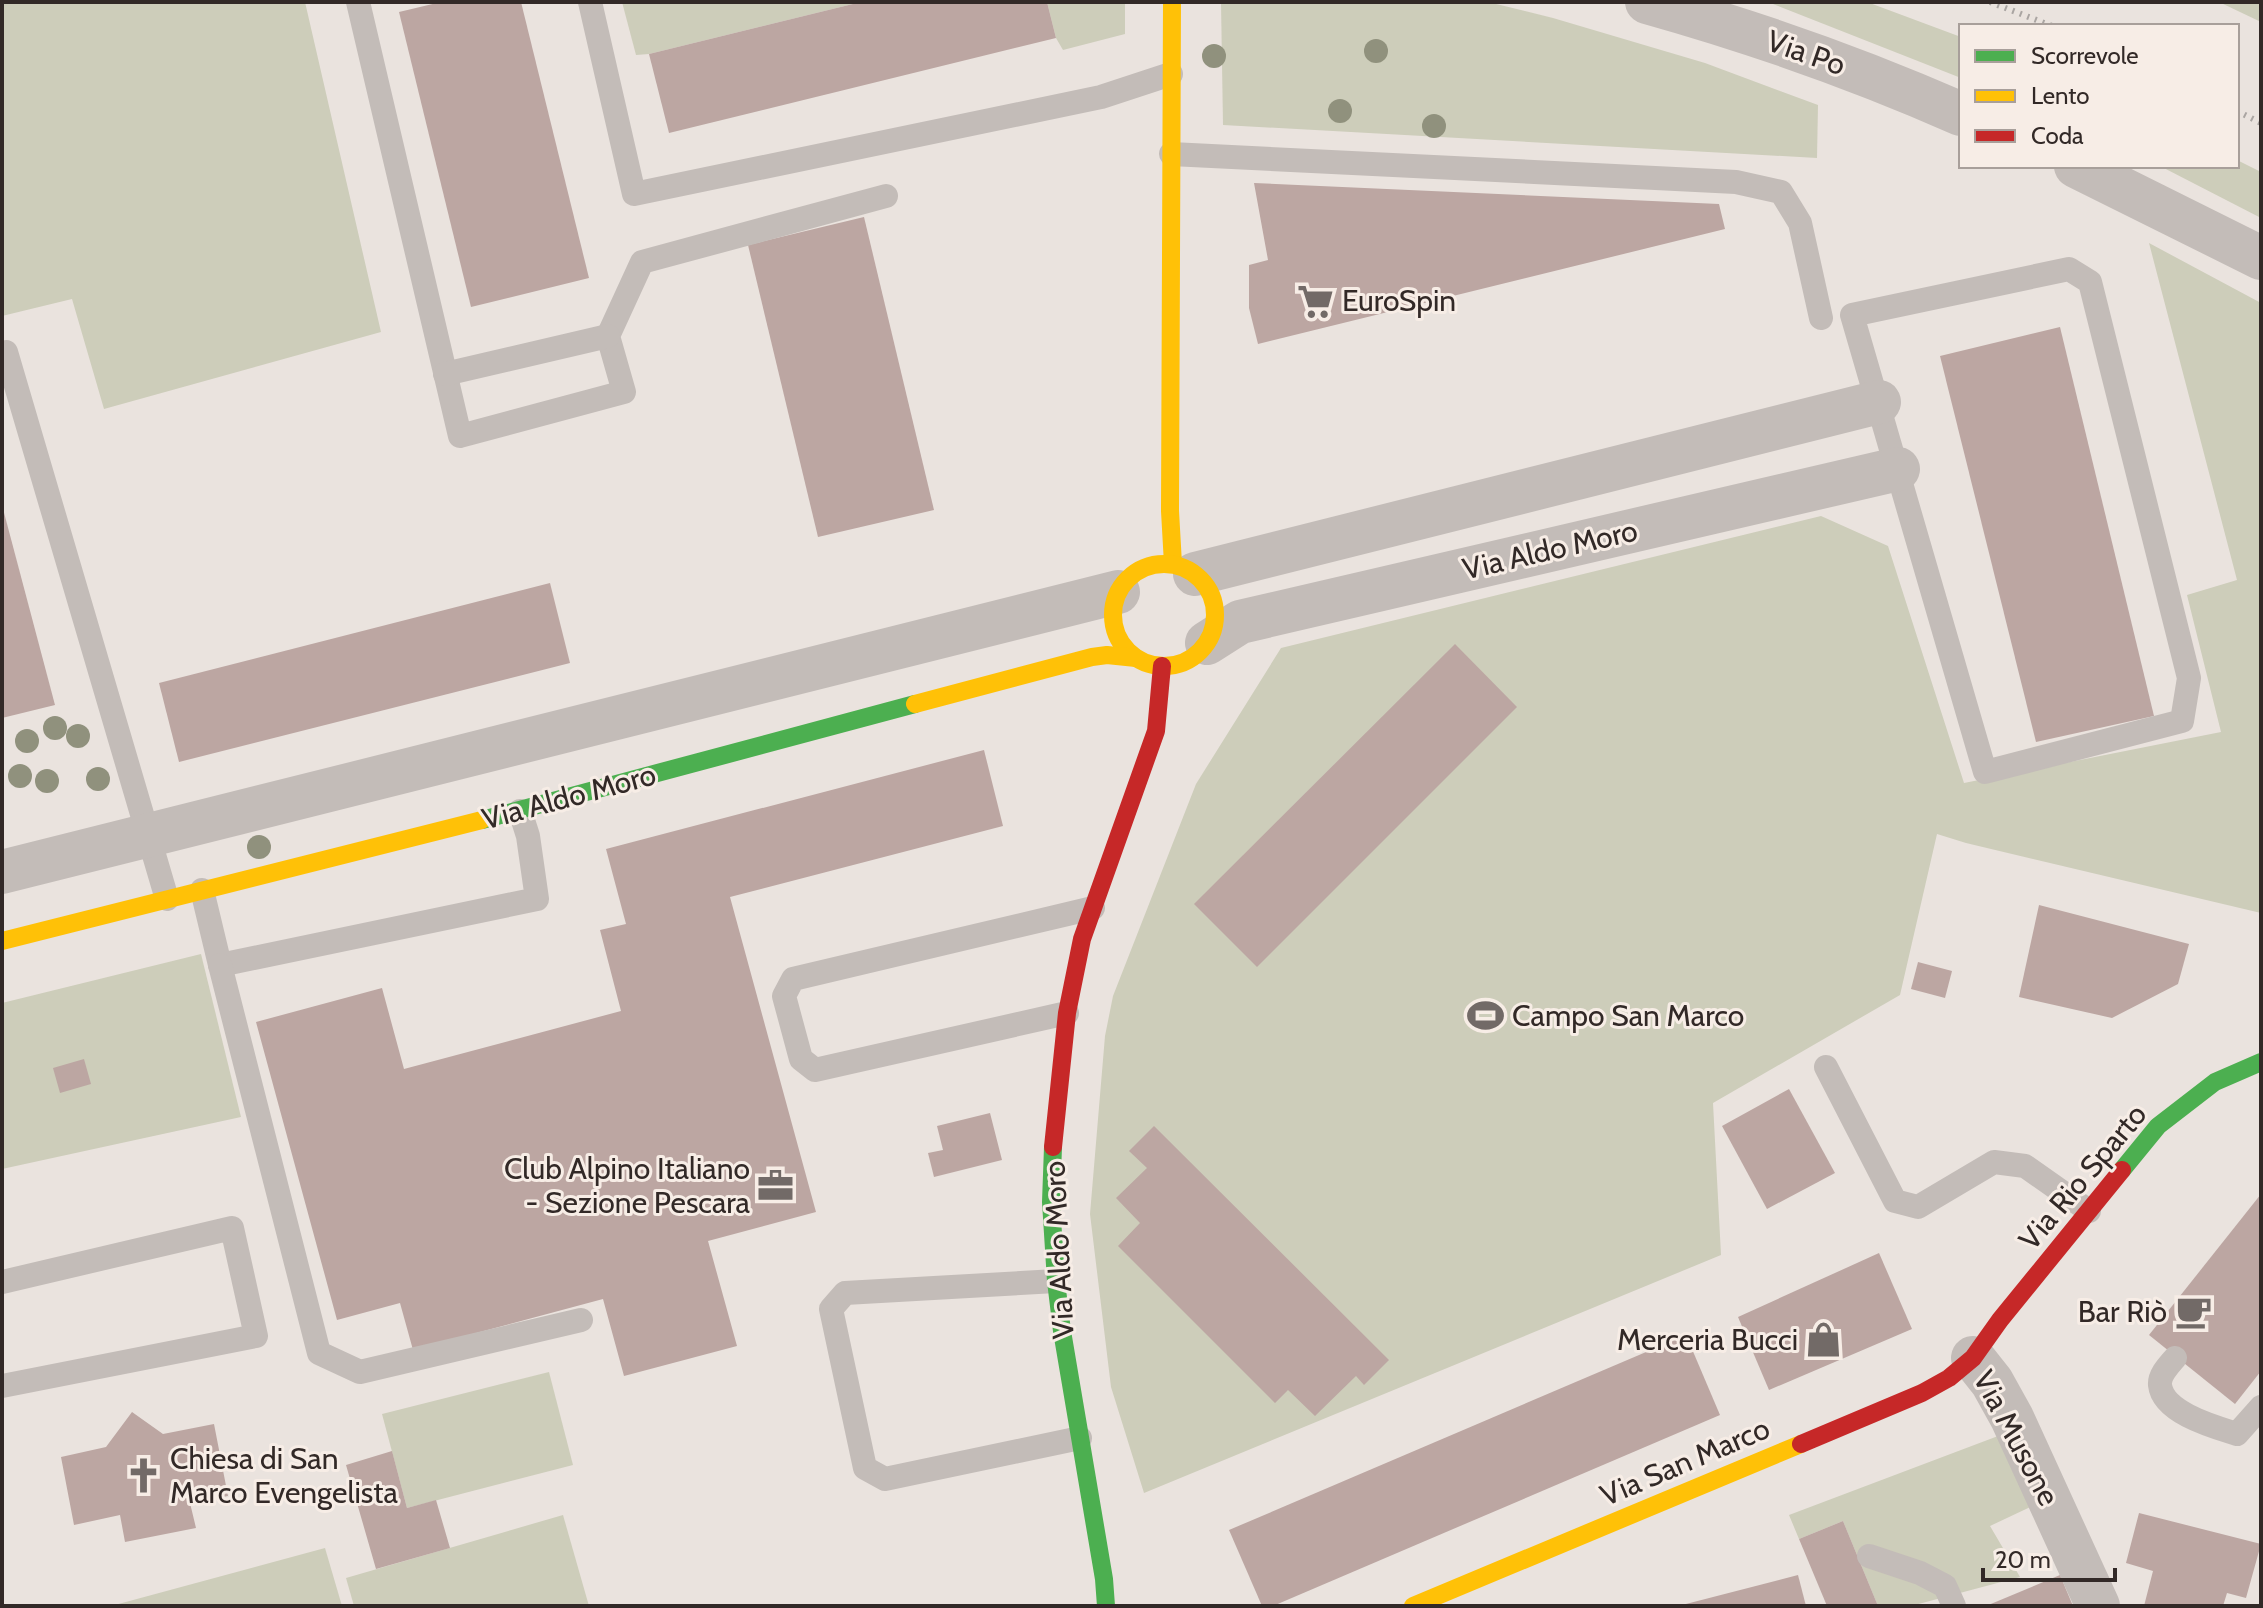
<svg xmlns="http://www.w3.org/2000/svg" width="2263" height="1608" viewBox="0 0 2263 1608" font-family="Cabin,sans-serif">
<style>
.green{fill:#cdcdba}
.building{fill:#bca6a2}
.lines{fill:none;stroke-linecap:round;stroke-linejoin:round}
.lane{stroke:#c3bcb8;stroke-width:24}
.street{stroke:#c3bcb8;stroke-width:44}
.fast{stroke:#4caf50;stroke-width:18}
.slow{stroke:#ffc107;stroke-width:18}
.jam{stroke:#c62828;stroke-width:18}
.rail{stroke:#aaa5a2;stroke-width:6;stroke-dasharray:2 6;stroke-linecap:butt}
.tree{fill:#90917d}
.labels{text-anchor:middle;stroke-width:6;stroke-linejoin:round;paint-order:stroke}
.street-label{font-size:30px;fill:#322927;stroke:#f7ede6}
.poi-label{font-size:30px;fill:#322927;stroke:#f7ede6;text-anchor:start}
</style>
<rect width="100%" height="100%" fill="#eae3de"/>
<g class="green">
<path d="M 2,2 L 305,2 L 381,332 L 104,409 L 72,299 L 2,316 Z"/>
<path d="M 622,2 L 861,2 L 649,54 L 636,55 Z"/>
<path d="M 1047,2 L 1125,2 L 1125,34 L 1063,50 L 1056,38 Z"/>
<path d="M 1221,2 L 1488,2 L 1553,18 L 1705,63 L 1818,105 L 1817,158 L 1223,125 Z"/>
<path d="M 1768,2 L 1867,2 L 1961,37 L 1961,78 Z"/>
<path d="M 2219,2 L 2261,2 L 2261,22 Z"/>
<path d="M 2237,160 L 2261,172 L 2261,218 L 2160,166 L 2237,166 Z"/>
<path d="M 2149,243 L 2261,303 L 2261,913 L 1966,843 L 1937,834 L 1900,995 L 1713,1103 L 1721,1255 L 1144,1493 L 1111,1387 L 1090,1214 L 1105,1036 L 1113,996 L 1196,784 L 1281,648 L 1821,516 L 1888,546 L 1964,783 L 2221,732 L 2187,595 L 2237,580 Z"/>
<path d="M 201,954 L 241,1117 L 2,1169 L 2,1003 Z"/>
<path d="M 549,1372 L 573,1465 L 407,1508 L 382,1414 Z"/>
<path d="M 2006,1433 L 2039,1503 L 1990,1526 L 2020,1577 L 1911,1606 L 1878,1606 L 1843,1521 L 1799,1539 L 1789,1515 Z"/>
<path d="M 563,1515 L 589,1606 L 354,1606 L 346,1578 Z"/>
<path d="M 325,1548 L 342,1606 L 111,1606 Z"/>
</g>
<g class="building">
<path d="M 441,2 L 521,2 L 589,278 L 471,307 L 399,12 Z"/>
<path d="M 861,2 L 1047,2 L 1056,38 L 669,133 L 649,54 Z"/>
<path d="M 1254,183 L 1719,204 L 1725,229 L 1258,344 L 1249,308 L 1249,265 L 1268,260 Z"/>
<path d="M 864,217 L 934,510 L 818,537 L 748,245 Z"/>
<path d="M 2060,327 L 2154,716 L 2036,742 L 1940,356 Z"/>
<path d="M 2,505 L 55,705 L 2,718 Z"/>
<path d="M 550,583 L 570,663 L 179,762 L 159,683 Z"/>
<path d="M 1455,644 L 1517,707 L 1257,967 L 1194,904 Z"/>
<path d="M 984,750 L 1003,826 L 730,897 L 816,1212 L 708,1241 L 737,1346 L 624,1376 L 603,1299 L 413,1350 L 400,1303 L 337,1320 L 256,1022 L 382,988 L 404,1069 L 621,1011 L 600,930 L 626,924 L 606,849 Z"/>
<path d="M 2039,905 L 2189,944 L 2178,984 L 2112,1018 L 2019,997 Z"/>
<path d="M 1918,962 L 1952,971 L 1945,998 L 1911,989 Z"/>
<path d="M 84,1059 L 91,1084 L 60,1093 L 53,1068 Z"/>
<path d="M 1789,1089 L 1835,1173 L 1767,1209 L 1722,1126 Z"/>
<path d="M 990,1113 L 1002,1160 L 934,1177 L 928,1153 L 943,1150 L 937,1126 Z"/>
<path d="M 1154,1126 L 1389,1360 L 1364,1385 L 1356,1376 L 1315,1416 L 1288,1390 L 1275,1403 L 1118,1246 L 1140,1223 L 1116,1198 L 1147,1168 L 1129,1151 Z"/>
<path d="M 2261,1194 L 2261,1371 L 2235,1404 L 2149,1335 Z"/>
<path d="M 1879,1253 L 1912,1329 L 1769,1390 L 1738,1317 Z"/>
<path d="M 1686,1335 L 1720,1415 L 1273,1606 L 1262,1606 L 1229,1530 Z"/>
<path d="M 132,1412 L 163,1434 L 214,1424 L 228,1496 L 190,1503 L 196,1528 L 125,1542 L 120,1515 L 74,1525 L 61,1457 L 106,1447 Z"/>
<path d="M 392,1451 L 407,1508 L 436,1500 L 450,1548 L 376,1569 L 346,1465 Z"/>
<path d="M 2139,1513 L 2261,1544 L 2246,1598 L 2227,1593 L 2223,1606 L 2144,1606 L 2153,1571 L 2126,1563 Z"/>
<path d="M 1843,1521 L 1878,1606 L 1827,1606 L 1799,1539 Z"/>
<path d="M 1798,1575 L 1806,1606 L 1682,1606 L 1682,1605 Z"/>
<path d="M 2060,1575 L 2073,1606 L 1986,1606 Z"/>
</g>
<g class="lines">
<g class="lane">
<path d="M 358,2 L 460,436 L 624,392 L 608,336 L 642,262 L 886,196"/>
<path d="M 590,2 L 634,194 L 1101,97 L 1171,74"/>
<path d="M 1171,154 L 1736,182 L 1781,192 L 1800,223 L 1821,318"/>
<path d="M 2069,269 L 2090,282 L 2189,678 L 2182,721 L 1985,772 L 1852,315 Z"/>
<path d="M 6,352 L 167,899"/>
<path d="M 445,374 L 608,336"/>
<path d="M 202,890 L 220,965 L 537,899 L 528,836 L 520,811"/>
<path d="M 220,965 L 319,1353 L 360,1372 L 581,1320"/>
<path d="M 1067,1013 L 815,1070 L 801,1059 L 784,996 L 793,979 L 1093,908"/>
<path d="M 1826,1067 L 1895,1201 L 1918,1207 L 1994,1162 L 2025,1166 L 2089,1211"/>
<path d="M 1056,1281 L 845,1293 L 831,1309 L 865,1468 L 885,1479 L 1080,1438"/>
<path d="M 2,1282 L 232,1228 L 256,1336 L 2,1386"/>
<path d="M 2175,1358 C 2169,1365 2159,1375 2160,1385 C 2163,1413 2215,1427 2237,1434 L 2261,1407"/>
<path d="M 1869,1556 L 1920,1573 L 1945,1586 L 1954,1606"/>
</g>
<g class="street">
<path d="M 1647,2 C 1754,32 1859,69 1961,114"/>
<path d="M 2076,166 L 2261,258"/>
<path d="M 1195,574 L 1879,402"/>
<path d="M 1207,643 L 1240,622 L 1898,469"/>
<path d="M 2,872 L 1118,592"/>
<path d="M 1973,1358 L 1992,1382 L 2012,1418 L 2098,1606"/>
</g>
<g class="fast">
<path d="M 482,820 L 915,704"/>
<path d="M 1053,1147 L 1051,1202 L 1056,1281 L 1062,1331 L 1104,1579 L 1106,1606"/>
<path d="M 2122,1170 L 2158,1126 L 2215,1082 L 2261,1062"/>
</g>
<g class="slow">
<path d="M 1172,2 L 1170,511 L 1173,564"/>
<circle cx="1164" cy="615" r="51"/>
<path d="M 915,704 L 1092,657 L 1107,655 L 1136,658"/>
<path d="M 2,941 L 482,820"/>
<path d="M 1413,1606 L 1801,1444"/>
</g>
<g class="jam">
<path d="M 1053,1147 L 1067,1013 L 1082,939 L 1156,731 L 1162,666"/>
<path d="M 1801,1444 L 1922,1393 L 1949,1378 L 1973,1358 L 2000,1320 L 2122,1170"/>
</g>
<g class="rail">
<path d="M 1990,2 L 2052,26"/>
<path d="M 2237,111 L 2261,123"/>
</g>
</g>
<g class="tree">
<circle cx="1376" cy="51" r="12"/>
<circle cx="1214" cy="56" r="12"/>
<circle cx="1340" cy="111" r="12"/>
<circle cx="1434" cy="126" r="12"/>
<circle cx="55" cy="728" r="12"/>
<circle cx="78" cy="736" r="12"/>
<circle cx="27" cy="741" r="12"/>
<circle cx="20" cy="776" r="12"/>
<circle cx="98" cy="779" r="12"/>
<circle cx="47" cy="781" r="12"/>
<circle cx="259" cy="847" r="12"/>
</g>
<defs>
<symbol id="supermarket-bare" viewBox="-9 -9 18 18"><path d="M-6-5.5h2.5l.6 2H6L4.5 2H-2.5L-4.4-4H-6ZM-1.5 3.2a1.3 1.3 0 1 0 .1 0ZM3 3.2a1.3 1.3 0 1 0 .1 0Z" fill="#726a67" stroke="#f7ede6" stroke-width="2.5" paint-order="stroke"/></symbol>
<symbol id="stadium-bare" viewBox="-9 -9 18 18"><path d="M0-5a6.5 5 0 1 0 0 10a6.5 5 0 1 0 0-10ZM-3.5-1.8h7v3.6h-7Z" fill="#726a67" stroke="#f7ede6" stroke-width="2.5" paint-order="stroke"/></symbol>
<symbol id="office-bare" viewBox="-9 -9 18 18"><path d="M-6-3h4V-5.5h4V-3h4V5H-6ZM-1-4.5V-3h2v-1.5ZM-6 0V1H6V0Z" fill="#726a67" stroke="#f7ede6" stroke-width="2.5" paint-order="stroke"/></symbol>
<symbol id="cafe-bare" viewBox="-9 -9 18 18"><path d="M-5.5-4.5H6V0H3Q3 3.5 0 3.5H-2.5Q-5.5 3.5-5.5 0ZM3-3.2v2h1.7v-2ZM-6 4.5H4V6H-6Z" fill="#726a67" stroke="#f7ede6" stroke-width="2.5" paint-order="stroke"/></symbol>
<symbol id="shop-bare" viewBox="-9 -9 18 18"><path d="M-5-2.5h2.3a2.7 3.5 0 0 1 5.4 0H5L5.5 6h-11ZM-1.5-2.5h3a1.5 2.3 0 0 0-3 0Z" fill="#726a67" stroke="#f7ede6" stroke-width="2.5" paint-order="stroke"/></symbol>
<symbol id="church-bare" viewBox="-9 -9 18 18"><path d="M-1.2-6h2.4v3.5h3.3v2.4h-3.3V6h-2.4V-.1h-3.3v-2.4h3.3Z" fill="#726a67" stroke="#f7ede6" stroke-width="2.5" paint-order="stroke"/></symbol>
</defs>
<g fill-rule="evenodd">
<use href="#supermarket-bare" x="1290" y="276" width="51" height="51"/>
<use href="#stadium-bare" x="1460" y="990" width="51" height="51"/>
<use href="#office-bare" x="750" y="1160" width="51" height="51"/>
<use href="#cafe-bare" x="2168" y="1286" width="51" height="51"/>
<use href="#shop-bare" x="1798" y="1314" width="51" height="51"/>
<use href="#church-bare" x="118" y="1450" width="51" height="51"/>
</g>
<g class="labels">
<g class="street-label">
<text transform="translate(1806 53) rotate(19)" y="10">Via Po</text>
<text transform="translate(1550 550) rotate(-13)" y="10">Via Aldo Moro</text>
<text transform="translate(569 797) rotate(-15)" y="10">Via Aldo Moro</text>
<text transform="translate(2083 1177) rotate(-50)" y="10">Via Rio Sparto</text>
<text transform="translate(1059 1250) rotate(-93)" y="10">Via Aldo Moro</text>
<text transform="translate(2016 1438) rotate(62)" y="10">Via Musone</text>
<text transform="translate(1685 1462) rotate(-23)" y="10">Via San Marco</text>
</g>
<g class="poi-label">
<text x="1342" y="311">EuroSpin</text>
<text x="1512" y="1026">Campo San Marco</text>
<text x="750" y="1179" text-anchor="end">Club Alpino Italiano<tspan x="750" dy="34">- Sezione Pescara</tspan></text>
<text x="2167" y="1322" text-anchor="end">Bar Riò</text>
<text x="1798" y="1350" text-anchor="end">Merceria Bucci</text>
<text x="170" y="1469">Chiesa di San<tspan x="170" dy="34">Marco Evengelista</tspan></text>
</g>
</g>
<rect width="2263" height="1608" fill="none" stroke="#322927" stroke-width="8"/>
<rect x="1959" y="24" width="280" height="144" fill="#f7ede6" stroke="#a89f9a" stroke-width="2"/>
<rect x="1975" y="50" width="40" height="12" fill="#4caf50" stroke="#a89f9a" stroke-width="2"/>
<text x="2031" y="64" font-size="24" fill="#322927">Scorrevole</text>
<rect x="1975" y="90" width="40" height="12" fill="#ffc107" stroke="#a89f9a" stroke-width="2"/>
<text x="2031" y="104" font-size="24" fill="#322927">Lento</text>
<rect x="1975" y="130" width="40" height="12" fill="#c62828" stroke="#a89f9a" stroke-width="2"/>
<text x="2031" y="144" font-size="24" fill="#322927">Coda</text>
<path d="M1983 1568v12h132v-12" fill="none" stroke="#322927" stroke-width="4"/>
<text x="1995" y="1568" font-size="24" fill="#322927" stroke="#f7ede6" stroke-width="6" paint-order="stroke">20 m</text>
</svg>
